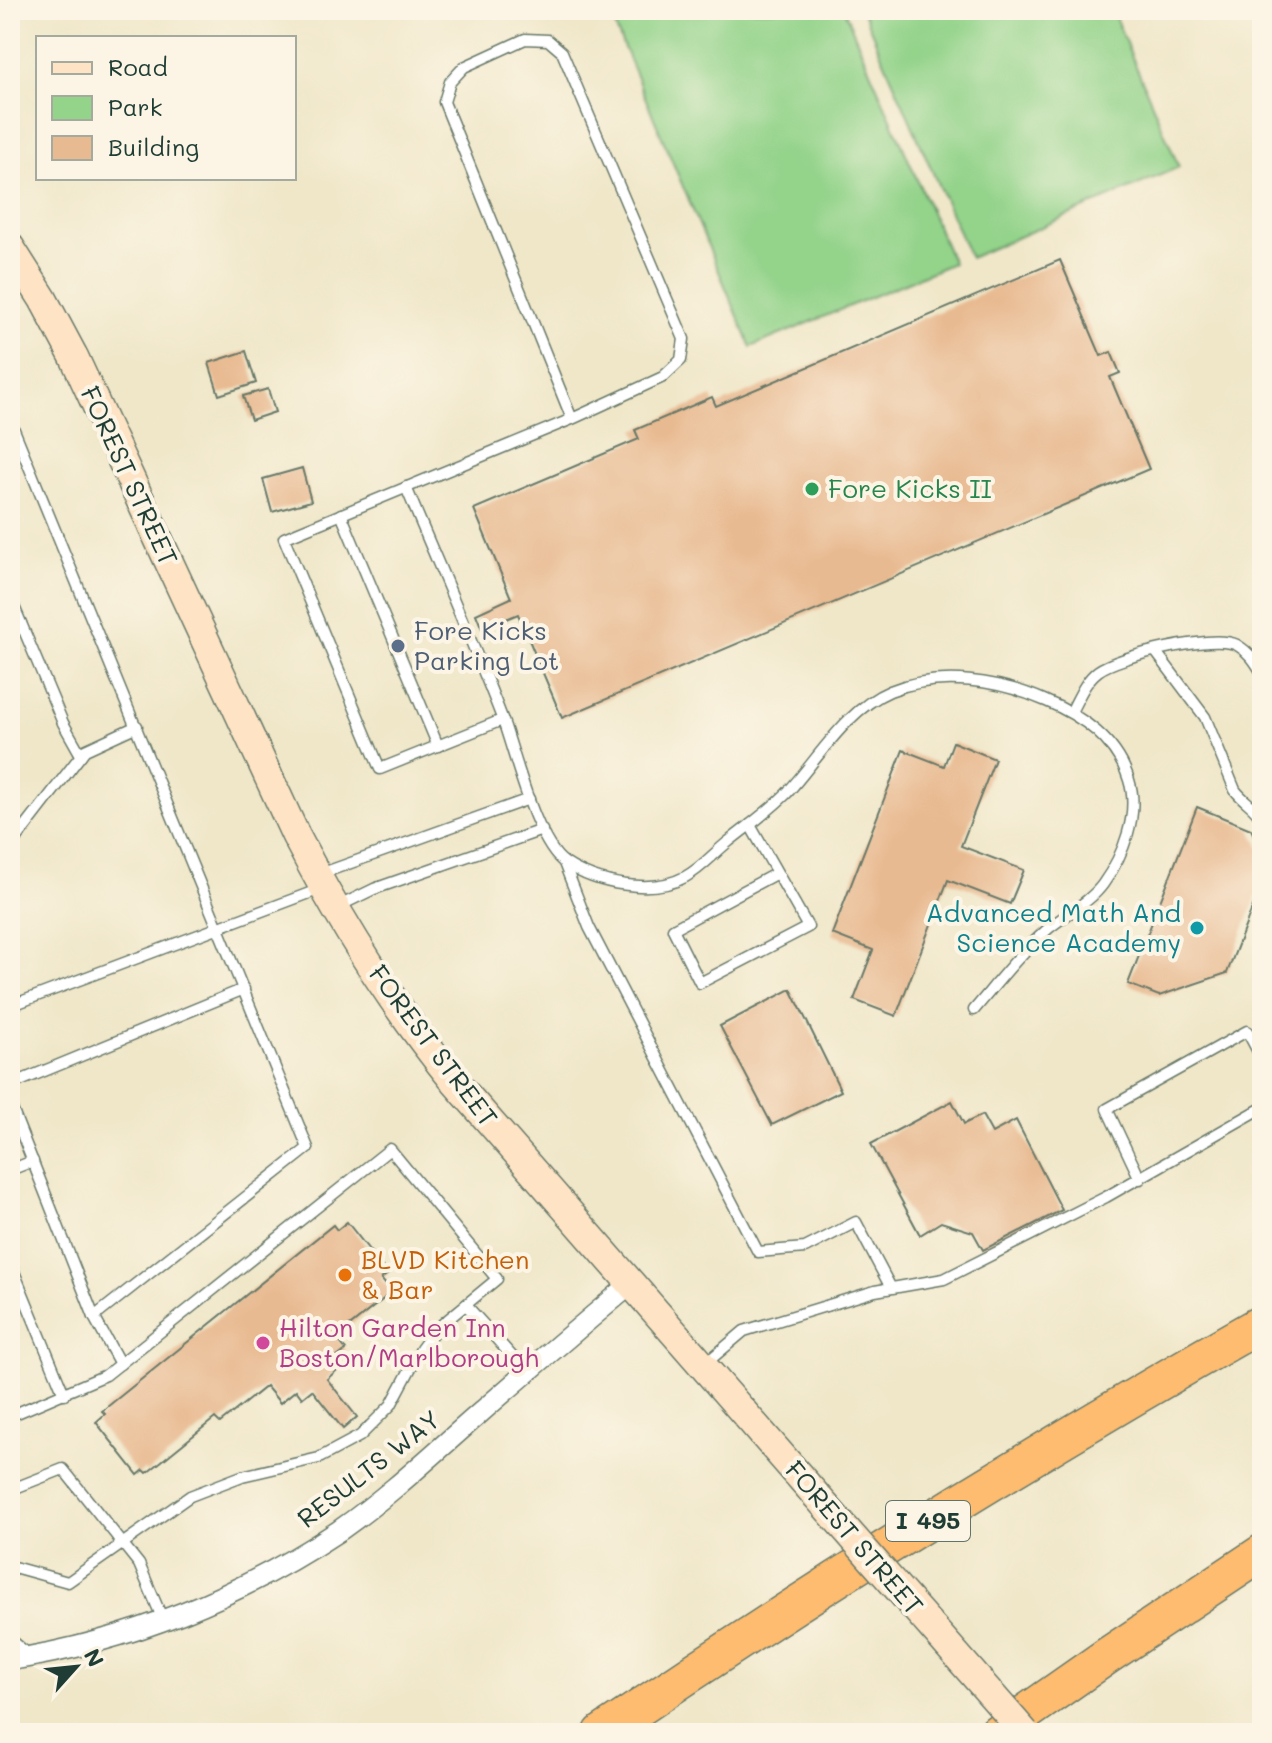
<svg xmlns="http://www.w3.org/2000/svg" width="1272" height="1743" viewBox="0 0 1272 1743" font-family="Mali,sans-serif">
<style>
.green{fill:#93d38a;stroke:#59885f;stroke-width:2}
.building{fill:#e8ba91}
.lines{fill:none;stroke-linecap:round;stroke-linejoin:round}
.lane-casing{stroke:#687868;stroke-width:13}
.street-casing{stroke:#687868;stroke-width:23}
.secondary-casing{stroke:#687868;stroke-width:31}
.highway-casing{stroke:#687868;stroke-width:39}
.lane{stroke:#fff;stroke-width:10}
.street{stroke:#fff;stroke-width:20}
.secondary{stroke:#fee4c5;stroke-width:28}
.highway{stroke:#fdbc6f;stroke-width:36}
.secondary-bridge-casing{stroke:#687868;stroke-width:31;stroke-linecap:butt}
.secondary-bridge{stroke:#fee4c5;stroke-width:28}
.leisure-dot{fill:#2e9e5b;stroke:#fcf5e5;stroke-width:3}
.service-dot{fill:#5c6f8a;stroke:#fcf5e5;stroke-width:3}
.culture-dot{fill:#0f9aa8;stroke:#fcf5e5;stroke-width:3}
.food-dot{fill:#e8710a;stroke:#fcf5e5;stroke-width:3}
.hotel-dot{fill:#d1479c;stroke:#fcf5e5;stroke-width:3}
.labels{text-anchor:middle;stroke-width:8;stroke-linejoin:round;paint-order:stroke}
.shield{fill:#fcf5e5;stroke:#617469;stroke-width:2}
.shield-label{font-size:24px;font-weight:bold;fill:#1f3d34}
.street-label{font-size:26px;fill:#1f3d34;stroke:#fcf5e5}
.leisure-label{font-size:26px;fill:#27864d;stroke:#fcf5e5;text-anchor:start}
.service-label{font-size:26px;fill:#4e5e75;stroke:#fcf5e5;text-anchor:start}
.culture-label{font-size:26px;fill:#0d838f;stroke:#fcf5e5;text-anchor:end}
.food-label{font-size:26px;fill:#c56008;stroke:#fcf5e5;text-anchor:start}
.hotel-label{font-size:26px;fill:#b23c85;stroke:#fcf5e5;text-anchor:start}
</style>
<rect width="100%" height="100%" fill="#fcf5e5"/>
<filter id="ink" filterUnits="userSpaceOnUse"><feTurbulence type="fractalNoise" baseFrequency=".0125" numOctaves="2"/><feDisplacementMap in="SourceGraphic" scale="16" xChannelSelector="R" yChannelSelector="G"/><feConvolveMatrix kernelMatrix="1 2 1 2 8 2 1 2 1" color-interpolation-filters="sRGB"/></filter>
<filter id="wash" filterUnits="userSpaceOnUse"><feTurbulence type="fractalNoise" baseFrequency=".006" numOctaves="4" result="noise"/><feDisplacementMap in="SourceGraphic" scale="32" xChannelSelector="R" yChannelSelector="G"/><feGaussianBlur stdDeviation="1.8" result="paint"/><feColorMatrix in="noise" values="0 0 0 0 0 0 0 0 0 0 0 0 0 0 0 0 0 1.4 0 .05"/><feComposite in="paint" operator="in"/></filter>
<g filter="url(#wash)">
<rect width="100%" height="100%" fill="#f0e7c9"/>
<g class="green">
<path d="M 608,10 L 844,10 L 953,263 L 751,347 Z"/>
<path d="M 862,10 L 1112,10 L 1179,167 L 970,258 Z"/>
</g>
<g id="blocks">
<g class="building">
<path d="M 1060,260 L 1101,356 L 1111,352 L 1120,373 L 1110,377 L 1149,469 L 562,718 L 518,614 L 482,629 L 476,614 L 511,598 L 474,509 L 639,439 L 635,430 L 712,397 L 716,406 Z"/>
<path d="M 246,351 L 256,383 L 219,395 L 209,363 Z"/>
<path d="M 268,389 L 275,412 L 251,420 L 243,396 Z"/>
<path d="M 302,468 L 311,501 L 272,512 L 263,479 Z"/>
<path d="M 953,742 L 995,759 L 961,846 L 1024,870 L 1010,904 L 948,880 L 896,1016 L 854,1000 L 873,950 L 832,934 L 903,750 L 944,766 Z"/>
<path d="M 1197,807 L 1251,829 L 1262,853 L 1262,883 L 1227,973 L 1159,996 L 1128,984 Z"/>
<path d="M 791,989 L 841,1091 L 772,1125 L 720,1026 Z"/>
<path d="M 952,1101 L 964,1124 L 982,1115 L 992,1133 L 1016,1120 L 1062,1210 L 983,1250 L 973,1232 L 941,1222 L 920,1235 L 871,1144 Z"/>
<path d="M 347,1222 L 388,1274 L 381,1279 L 392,1292 L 336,1337 L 346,1350 L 331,1362 L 337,1370 L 327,1379 L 357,1417 L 343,1429 L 312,1390 L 302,1398 L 296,1390 L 280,1403 L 266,1386 L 220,1423 L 215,1418 L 147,1473 L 144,1470 L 138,1475 L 96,1422 L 105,1414 L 102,1411 L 333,1225 L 337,1230 Z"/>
</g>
</g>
</g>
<g filter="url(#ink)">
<use href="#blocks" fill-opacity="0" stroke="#687868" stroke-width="2"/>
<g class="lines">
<defs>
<g id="lane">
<path d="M 10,420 L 308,1148 L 94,1317"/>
<path d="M 406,487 C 438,564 472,640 502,718 C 515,753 536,844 565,863 C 596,884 652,895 685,877 C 702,868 714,853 728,842 C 748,826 769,811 787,793 C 818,759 847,709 890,691 C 940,671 999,680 1046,701 C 1082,716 1117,741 1129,780 C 1140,814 1123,856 1103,884 C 1090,902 1066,914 1049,928 C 1021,952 998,982 974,1010"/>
<path d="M 341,514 L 438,746"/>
<path d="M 10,597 L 63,723 L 81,755"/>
<path d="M 10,638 L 21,623"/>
<path d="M 1156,652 L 1205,717 L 1235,790 C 1244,802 1255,806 1262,819"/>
<path d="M 1071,712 C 1079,697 1085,681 1098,671 C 1118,656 1215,633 1237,645 C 1249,652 1255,661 1262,673"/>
<path d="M 502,720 L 380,769 L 284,538 L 572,419 L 663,377 L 681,360 L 684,339 L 562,52 L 548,40 L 525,39 L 464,67 L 450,82 L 444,102 L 572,419"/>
<path d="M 750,825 L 808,927 L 700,983 L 673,929 L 777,873"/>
<path d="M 10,847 L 85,750 L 137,726"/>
<path d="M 564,863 L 589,927 L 758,1252 L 805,1248 L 856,1222 L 891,1288"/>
<path d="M 320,874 L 529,799"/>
<path d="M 337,907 L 374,889 L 542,830"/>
<path d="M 1262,918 L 1260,924 L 1262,935"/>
<path d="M 10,1006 L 323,888"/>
<path d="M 10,1085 L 244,989"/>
<path d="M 10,1104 L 94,1317 L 120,1364"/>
<path d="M 10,1170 L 33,1161"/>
<path d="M 1140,1179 L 1107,1109 L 1247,1031 L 1262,1059"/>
<path d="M 10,1262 L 64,1394"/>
<path d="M 466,1305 L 527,1373"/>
<path d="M 705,1364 L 744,1331 L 875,1291 L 944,1279 L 1106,1197 L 1262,1108"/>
<path d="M 10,1416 L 106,1375 L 390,1149 L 497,1279 L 435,1330 L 421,1349 L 391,1405 L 360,1436 L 319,1458 L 242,1476 L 190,1496 L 68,1582 L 10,1566"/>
<path d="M 10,1490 L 63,1469 L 139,1564 L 163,1620"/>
<path d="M 10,1639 L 30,1656"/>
</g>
<path id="street" d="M 10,1660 C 128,1642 241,1596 340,1530 C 390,1495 434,1453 480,1413 C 530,1369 581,1326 632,1283"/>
<path id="secondary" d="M 10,247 L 43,299 L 74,357 L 296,836 C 341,923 393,1007 456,1083 L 814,1493"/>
<g id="highway">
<path d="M 602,1733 C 816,1588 1037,1451 1262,1323"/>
<path d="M 997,1733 L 1107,1656 L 1262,1553"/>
</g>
</defs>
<use href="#lane" class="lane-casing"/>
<use href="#street" class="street-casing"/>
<use href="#secondary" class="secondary-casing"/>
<use href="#highway" class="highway-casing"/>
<use href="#lane" class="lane"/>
<use href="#street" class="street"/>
<use href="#secondary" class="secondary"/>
<use href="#highway" class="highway"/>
<defs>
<path id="secondary-bridge" d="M 814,1493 L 1025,1733"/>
</defs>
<use href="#secondary-bridge" class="secondary-bridge-casing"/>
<use href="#secondary-bridge" class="secondary-bridge"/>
</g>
</g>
<circle class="leisure-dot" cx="812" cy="489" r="8"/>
<circle class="service-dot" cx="398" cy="646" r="8"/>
<circle class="culture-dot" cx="1197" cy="928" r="8"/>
<circle class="food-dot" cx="345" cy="1275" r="8"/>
<circle class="hotel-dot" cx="263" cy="1343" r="8"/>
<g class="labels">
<rect class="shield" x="886" y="1501" width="84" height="40" rx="6"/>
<g class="shield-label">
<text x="928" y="1529">I 495</text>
</g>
<g class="street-label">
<text transform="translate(129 476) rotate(65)" y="9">FOREST STREET</text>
<text transform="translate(433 1046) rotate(53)" y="9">FOREST STREET</text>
<text transform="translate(369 1469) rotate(-38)" y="9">RESULTS WAY</text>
<text transform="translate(854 1538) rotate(49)" y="9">FOREST STREET</text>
</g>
<g class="leisure-label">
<text x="828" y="498">Fore Kicks II</text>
</g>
<g class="service-label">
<text x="414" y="640">Fore Kicks<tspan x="414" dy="30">Parking Lot</tspan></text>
</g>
<g class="culture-label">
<text x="1181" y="922">Advanced Math And<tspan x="1181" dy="30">Science Academy</tspan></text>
</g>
<g class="food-label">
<text x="361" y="1269">BLVD Kitchen<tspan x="361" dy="30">&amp; Bar</tspan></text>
</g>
<g class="hotel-label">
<text x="279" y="1337">Hilton Garden Inn<tspan x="279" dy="30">Boston/Marlborough</tspan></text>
</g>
</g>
<rect width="1272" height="1743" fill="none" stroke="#fcf5e5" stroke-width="40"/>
<rect x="36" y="36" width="260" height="144" fill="#fcf5e5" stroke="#a4ab9e" stroke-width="2"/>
<rect x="52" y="62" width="40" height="12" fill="#fee4c5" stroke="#a4ab9e" stroke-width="2"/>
<text x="108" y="76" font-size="24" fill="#1f3d34">Road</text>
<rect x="52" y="96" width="40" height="24" fill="#93d38a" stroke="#a4ab9e" stroke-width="2"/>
<text x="108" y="116" font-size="24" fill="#1f3d34">Park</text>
<rect x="52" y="136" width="40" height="24" fill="#e8ba91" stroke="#a4ab9e" stroke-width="2"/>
<text x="108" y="156" font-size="24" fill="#1f3d34">Building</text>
<g transform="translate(76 1667) rotate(63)" stroke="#fcf5e5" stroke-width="6" paint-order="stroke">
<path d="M0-6L14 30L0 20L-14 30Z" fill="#1f3d34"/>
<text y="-12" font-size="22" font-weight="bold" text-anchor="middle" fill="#1f3d34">N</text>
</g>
</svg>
